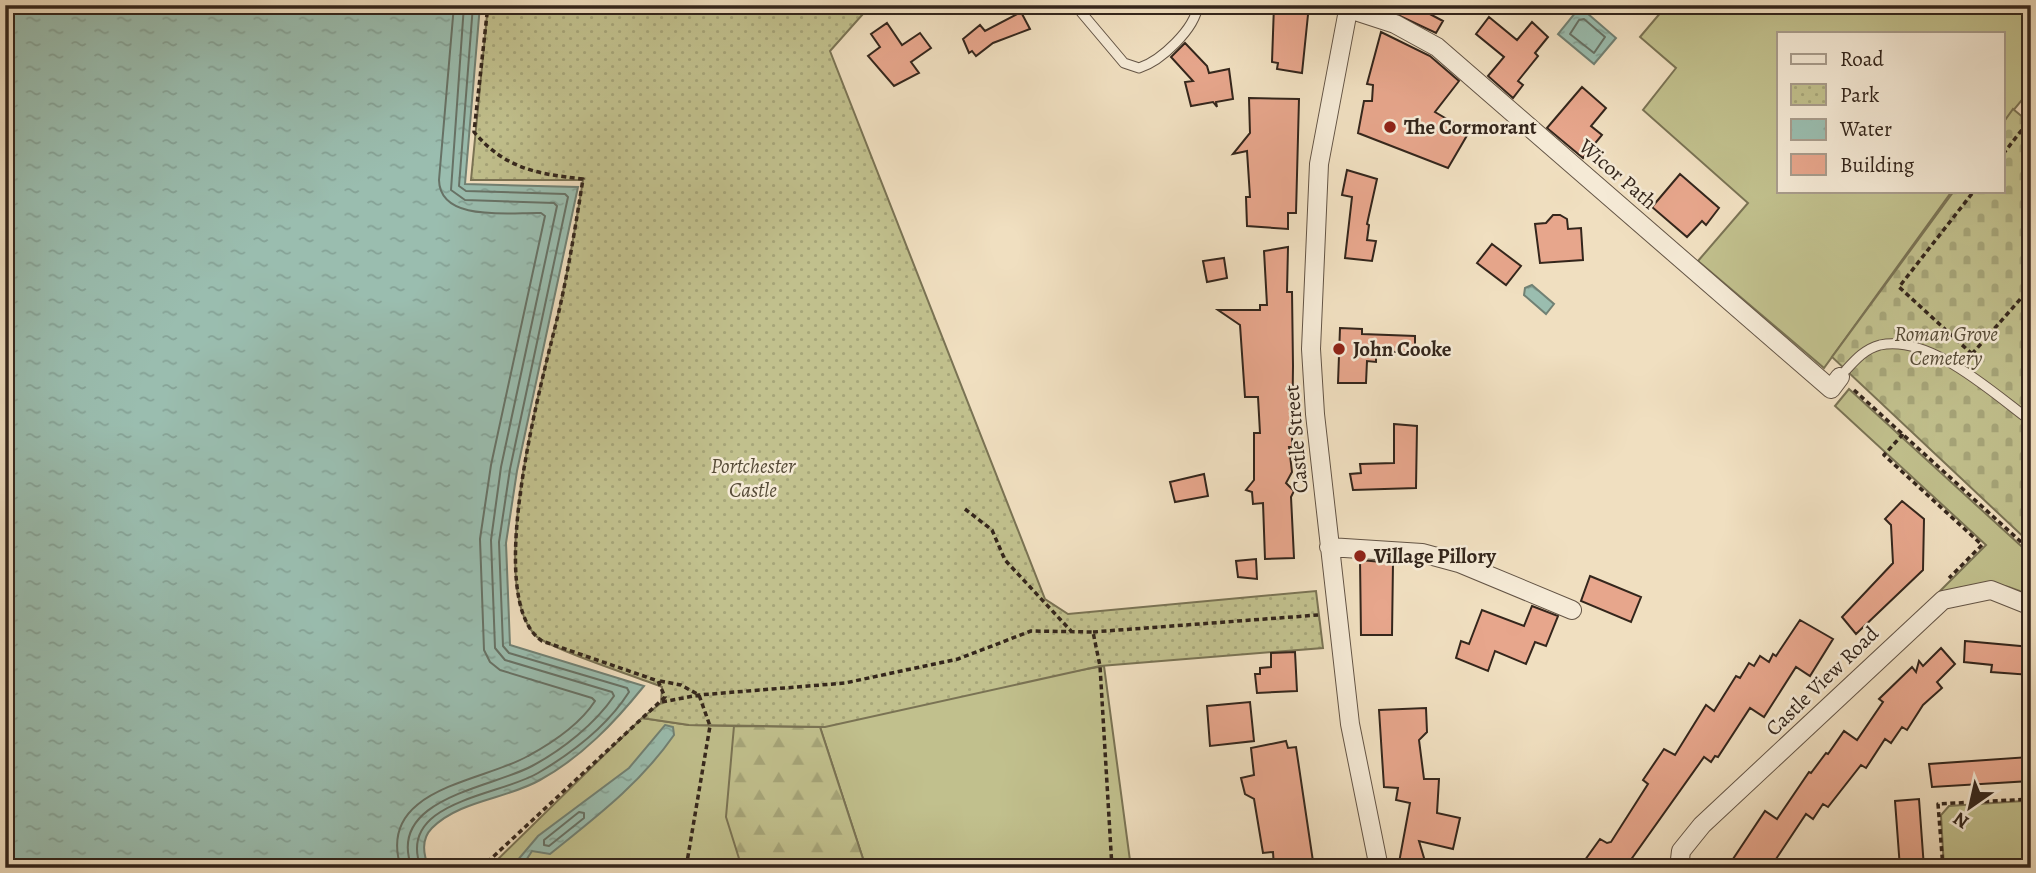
<svg xmlns="http://www.w3.org/2000/svg" width="2036" height="873" font-family="Alegreya,serif">
	<style>
		.grass { fill: #c1c08d; stroke: #7a7354; stroke-width: 2 }
		.forest { fill: url(#forest-firs); stroke: #7a7354; stroke-width: 2 }
		.cemetery { fill: url(#cemetery-stones); stroke: #7a7354; stroke-width: 2 }
		.park { fill: url(#park-dots); stroke: #7a7354; stroke-width: 2 }
		.water { fill: url(#water-ripples); stroke: #718174; stroke-width: 2 }
		.lines { fill: none; stroke-linecap: round; stroke-linejoin: round }
		.shore { stroke: #677266; stroke-width: 2 }
		.building { fill: #e7a68c; stroke: #34261c; stroke-width: 2 }
		.lane-casing { stroke: #635445; stroke-width: 11 }
		.street-casing { stroke: #635445; stroke-width: 20 }
		.path { stroke: #34261c; stroke-width: 3.5; stroke-dasharray: 5 3.5; stroke-linecap: butt }
		.lane { stroke: #f5ead6; stroke-width: 9 }
		.street { stroke: #f5ead6; stroke-width: 18 }
		.poi-dot { fill: #8f2418; stroke: #f5ead6; stroke-width: 2.5 }
		.labels { text-anchor: middle; stroke-width: 5; stroke-linejoin: round; paint-order: stroke }
		.poi-label { font-size: 21px; font-weight: bold; fill: #34261c; stroke: #f5ead6; text-anchor: start }
		.street-label { font-size: 21px; fill: #34261c; stroke: #f5ead6 }
		.park-label { font-size: 21px; font-style: italic; fill: #574c38; stroke: #f5ead6 }
	</style>
	<defs>
		<pattern id="forest-firs" width="22" height="20" patternUnits="userSpaceOnUse" patternTransform="scale(1.75)"><rect width="22" height="20" fill="#c1c08d"/><path d="M5 1l3.5 6h-7zM16 11l3.5 6h-7z" fill="#a6a579"/></pattern>
		<pattern id="cemetery-stones" width="16" height="16" patternUnits="userSpaceOnUse" patternTransform="scale(1.75)"><rect width="16" height="16" fill="#c1c08d"/><path d="M2 7V4a2 2 0 0 1 4 0v3zM10 15v-3a2 2 0 0 1 4 0v3z" fill="#a6a579"/></pattern>
		<pattern id="park-dots" width="8" height="8" patternUnits="userSpaceOnUse" patternTransform="scale(1.75)"><rect width="8" height="8" fill="#c1c08d"/><path d="M2 2h.1M6 6h.1" fill="none" stroke="#a6a579" stroke-width="1.8" stroke-linecap="round"/></pattern>
		<pattern id="water-ripples" width="26" height="14" patternUnits="userSpaceOnUse" patternTransform="scale(1.75)"><rect width="26" height="14" fill="#9abdaf"/><path d="M2 4q2-2 4 0t4 0M15 11q2-2 4 0t4 0" fill="none" stroke="#85a296"/></pattern>
	</defs>
	<rect width="100%" height="100%" fill="#f0dfc0"/>
	<filter id="stains"><feTurbulence type="fractalNoise" baseFrequency=".00286" numOctaves="4"/><feColorMatrix values="0 0 0 0 .2 0 0 0 0 .09 0 0 0 0 .02 0 0 0 .5 -.17"/></filter>
	<radialGradient id="worn" r=".72"><stop offset=".6" stop-color="#630" stop-opacity="0"/><stop offset="1" stop-color="#630" stop-opacity=".3"/></radialGradient>
	<path class="grass" d="M 1667,5 L 2031,5 L 2031,89 L 2003,123 L 2003,33 L 1779,33 L 1779,191 L 1952,191 L 1824,368 L 1698,261 L 1748,203 L 1643,110 L 1676,68 L 1640,37 Z
		M 1849,389 L 2031,555 L 2031,597 C 1999,577 1968,583 1935,596 L 1986,545 L 1835,406 Z
		M 1104,666 L 1131,868 L 1032,868 L 1029,863 L 980,868 L 866,868 L 820,727 L 1000,684 Z
		M 642,718 L 689,725 L 734,726 L 864,868 L 489,868 Z
		M 2023,801 L 2031,809 L 2031,868 L 1944,868 L 1941,815 L 1949,806 Z"/>
	<path class="forest" d="M 734,726 L 820,727 L 866,868 L 742,868 L 726,817 Z"/>
	<path class="cemetery" d="M 2013,109 L 2031,124 L 2031,544 L 1832,357 L 1954,191 L 2003,191 L 2003,123 Z"/>
	<path class="park" d="M 488,5 L 871,5 L 830,51 L 1045,599 L 1068,614 L 1316,591 L 1323,648 L 1100,666 L 825,727 L 689,725 L 642,718 L 661,703 L 662,687 C 640,678 547,648 535,635 C 485,581 543,378 559,310 C 569,267 576,223 583,180 L 471,180 Z"/>
	<path class="water" d="M 5,5 L 480,5 L 465,184 L 578,187 L 517,471 L 506,543 L 510,645 L 644,686 C 615,722 582,757 540,780 C 507,799 460,800 432,828 C 421,839 423,854 429,868 L 5,868 Z
		M 1580,7 L 1616,38 L 1594,64 L 1558,34 Z
		M 1532,285 L 1554,304 L 1546,314 L 1524,295 L 1525,288 Z
		M 665,725 L 673,727 L 674,735 C 640,784 596,817 550,854 L 532,851 L 521,868 L 511,868 L 538,836 L 629,768 Z"/>
	<g class="lines">
		<path class="shore" d="M 1579,20 L 1584,19 L 1605,37 L 1594,53 L 1570,34 Z
			M 579,812 L 584,813 L 584,818 L 549,846 L 544,845 L 544,840 Z
			M 401,868 C 375,788 483,782 528,756 C 552,743 580,724 595,701 L 592,698 L 500,670 L 490,662 L 484,650 L 480,539 L 491,465 L 545,216 L 541,213 C 511,212 440,223 439,180 L 454,5
			M 412,868 C 385,798 492,788 532,766 C 562,750 595,724 614,696 L 612,692 L 505,660 L 495,648 L 491,540 L 501,467 L 557,206 L 554,203 L 465,200 L 451,190 L 464,5
			M 421,868 C 395,801 500,796 538,773 C 572,753 608,725 629,692 L 627,688 L 509,653 L 503,646 L 499,542 L 510,469 L 568,197 L 565,194 L 466,191 L 459,186 L 473,5"/>
	</g>
	<path class="building" d="M 1274,5 L 1309,5 L 1302,73 L 1277,69 L 1278,63 L 1272,62 Z
		M 1388,5 L 1413,5 L 1443,21 L 1436,33 L 1387,10 Z
		M 1021,12 L 1030,29 L 993,43 L 976,56 L 972,51 L 969,53 L 963,39 L 980,25 L 985,31 Z
		M 1489,17 L 1517,40 L 1532,22 L 1548,37 L 1535,53 L 1538,56 L 1518,81 L 1523,85 L 1513,98 L 1488,76 L 1504,57 L 1476,34 Z
		M 887,23 L 902,45 L 920,33 L 931,48 L 911,62 L 919,73 L 894,86 L 868,56 L 880,47 L 871,34 Z
		M 1381,32 L 1430,56 L 1459,81 L 1435,112 L 1469,132 L 1448,168 L 1358,133 L 1364,101 L 1372,101 L 1373,85 L 1367,84 Z
		M 1185,43 L 1207,66 L 1209,73 L 1229,69 L 1233,99 L 1216,102 L 1217,107 L 1213,102 L 1191,106 L 1185,82 L 1193,81 L 1171,57 Z
		M 1582,87 L 1606,108 L 1591,126 L 1602,135 L 1583,158 L 1547,128 Z
		M 1249,98 L 1299,99 L 1296,213 L 1288,213 L 1288,229 L 1247,226 L 1246,197 L 1250,197 L 1247,151 L 1233,154 L 1250,133 Z
		M 1347,170 L 1377,179 L 1367,224 L 1369,225 L 1367,240 L 1376,241 L 1372,261 L 1345,258 L 1352,197 L 1342,195 Z
		M 1680,174 L 1719,208 L 1706,225 L 1702,221 L 1687,237 L 1652,207 Z
		M 1553,215 L 1560,215 L 1567,219 L 1568,229 L 1581,228 L 1583,260 L 1540,263 L 1535,224 L 1546,223 Z
		M 1492,244 L 1521,266 L 1506,285 L 1477,263 Z
		M 1288,247 L 1287,292 L 1292,292 L 1293,366 L 1292,447 L 1289,447 L 1292,472 L 1286,483 L 1294,491 L 1291,497 L 1294,558 L 1265,559 L 1263,503 L 1253,504 L 1252,492 L 1246,490 L 1254,480 L 1254,433 L 1260,433 L 1258,397 L 1245,397 L 1240,325 L 1218,310 L 1260,310 L 1260,305 L 1267,305 L 1264,251 Z
		M 1224,258 L 1227,278 L 1207,282 L 1203,261 Z
		M 1340,328 L 1362,329 L 1362,334 L 1415,336 L 1415,353 L 1376,351 L 1376,362 L 1367,361 L 1366,383 L 1338,383 Z
		M 1394,424 L 1417,426 L 1416,488 L 1353,490 L 1350,474 L 1361,473 L 1360,464 L 1394,463 Z
		M 1204,474 L 1208,496 L 1175,502 L 1170,482 Z
		M 1902,501 L 1924,519 L 1923,570 L 1856,634 L 1842,617 L 1893,563 L 1891,525 L 1885,519 Z
		M 1256,559 L 1257,579 L 1238,577 L 1236,561 Z
		M 1360,560 L 1393,563 L 1392,635 L 1361,635 Z
		M 1590,576 L 1641,597 L 1631,622 L 1581,601 Z
		M 1532,606 L 1558,616 L 1546,646 L 1535,642 L 1526,664 L 1495,651 L 1488,671 L 1456,658 L 1461,641 L 1469,644 L 1482,610 L 1524,626 Z
		M 1800,620 L 1833,639 L 1810,676 L 1796,667 L 1764,717 L 1750,708 L 1718,757 L 1715,756 L 1711,762 L 1704,757 L 1625,868 L 1597,868 L 1585,860 L 1600,839 L 1607,843 L 1611,842 L 1648,784 L 1643,780 L 1664,749 L 1675,755 L 1706,705 L 1714,711 L 1736,676 L 1740,678 L 1749,663 L 1754,666 L 1760,656 L 1769,662 L 1773,654 L 1776,656 Z
		M 1965,641 L 2031,647 L 2031,675 L 1991,672 L 1992,665 L 1964,662 Z
		M 1941,648 L 1955,664 L 1937,682 L 1942,688 L 1923,705 L 1907,730 L 1902,727 L 1891,743 L 1885,739 L 1866,768 L 1861,765 L 1828,807 L 1823,804 L 1813,819 L 1806,814 L 1770,868 L 1727,868 L 1765,811 L 1777,819 L 1809,772 L 1811,773 L 1826,753 L 1828,754 L 1844,731 L 1857,740 L 1883,702 L 1879,699 L 1912,667 L 1916,672 L 1919,661 L 1923,666 Z
		M 1295,652 L 1297,691 L 1257,693 L 1255,674 L 1260,674 L 1260,668 L 1271,667 L 1271,653 Z
		M 1250,702 L 1254,741 L 1210,746 L 1207,706 Z
		M 1426,708 L 1427,732 L 1419,740 L 1424,779 L 1439,779 L 1437,813 L 1460,818 L 1453,849 L 1419,841 L 1427,868 L 1398,868 L 1410,803 L 1396,800 L 1398,788 L 1384,787 L 1379,710 Z
		M 1286,741 L 1288,748 L 1296,747 L 1314,868 L 1274,868 L 1273,852 L 1263,853 L 1254,799 L 1245,794 L 1241,778 L 1254,775 L 1251,748 Z
		M 2029,757 L 2030,781 L 1932,787 L 1929,764 Z
		M 1919,799 L 1924,868 L 1900,868 L 1895,801 Z"/>
	<g class="lines">
		<g class="lane-casing">
			<path id="lane" d="M 1081,12 L 1124,63 L 1139,68 C 1161,61 1195,29 1198,5
				M 1846,370 C 1856,359 1865,349 1880,345 C 1930,334 1994,394 2031,421"/>
		</g>
		<g class="street-casing">
			<path id="street" d="M 1349,5 L 1319,164 L 1311,349 L 1315,414 L 1350,724 L 1379,868
				M 1351,5 L 1349,9 L 1395,24 L 1437,47 L 1831,389 L 1840,377
				M 1329,547 L 1422,553 L 1459,563 L 1572,610
				M 1679,868 L 1681,851 L 1702,825 L 1943,600 L 1991,590 L 2031,606"/>
		</g>
		<path class="path" d="M 2003,154 L 2028,122
			M 1972,354 L 1899,287 L 1974,191
			M 1972,354 L 2031,287
			M 1854,390 L 2031,551
			M 1903,434 L 1884,455 L 1982,545 L 1949,578
			M 965,509 L 992,530 L 1005,560 L 1071,631
			M 1093,632 L 1318,615
			M 660,681 L 681,685 L 699,695 L 710,726 L 686,868
			M 662,702 L 699,695 L 845,683 L 958,659 L 1031,631 L 1093,632 L 1100,666 L 1112,868
			M 481,868 L 665,697 L 658,681 L 542,641 C 480,599 544,374 559,311 C 569,267 576,223 583,179 C 538,174 505,169 474,132 L 488,5
			M 1943,868 L 1938,804 L 2031,799"/>
		<use href="#lane" class="lane"/>
		<use href="#street" class="street"/>
	</g>
	<g class="poi-dot">
		<circle cx="1390" cy="127" r="7"/>
		<circle cx="1339" cy="349" r="7"/>
		<circle cx="1360" cy="556" r="7"/>
	</g>
	<g class="labels">
		<g class="poi-label">
			<text x="1404" y="134">The Cormorant</text>
			<text x="1353" y="356">John Cooke</text>
			<text x="1374" y="563">Village Pillory</text>
		</g>
		<g class="street-label">
			<text transform="translate(1618 174) rotate(41)" y="7">Wicor Path</text>
			<text transform="translate(1296 439) rotate(-95)" y="7">Castle Street</text>
			<text transform="translate(1822 681) rotate(-44)" y="7">Castle View Road</text>
		</g>
		<g class="park-label">
			<text x="1946" y="341">Roman Grove<tspan x="1946" dy="24">Cemetery</tspan></text>
			<text x="753" y="473">Portchester<tspan x="753" dy="24">Castle</tspan></text>
		</g>
	</g>
	<rect width="2036" height="873" fill="none" stroke="#f0dfc0" stroke-width="28"/>
	<rect x="7" y="7" width="2022" height="859" fill="none" stroke="#34261c" stroke-width="3.5"/>
	<rect x="14" y="14" width="2008" height="845" fill="none" stroke="#34261c" stroke-width="2"/>
	<rect x="1777" y="32" width="228" height="161" fill="#f5ead6" stroke="#a89c8c" stroke-width="2"/>
	<rect x="1791" y="54" width="35" height="10" fill="#f5ead6" stroke="#a89c8c" stroke-width="2"/>
	<text x="1840" y="66" font-size="21" fill="#34261c">Road</text>
	<rect x="1791" y="84" width="35" height="21" fill="url(#park-dots)" stroke="#a89c8c" stroke-width="2"/>
	<text x="1840" y="102" font-size="21" fill="#34261c">Park</text>
	<rect x="1791" y="119" width="35" height="21" fill="url(#water-ripples)" stroke="#a89c8c" stroke-width="2"/>
	<text x="1840" y="136" font-size="21" fill="#34261c">Water</text>
	<rect x="1791" y="154" width="35" height="21" fill="#e7a68c" stroke="#a89c8c" stroke-width="2"/>
	<text x="1840" y="172" font-size="21" fill="#34261c">Building</text>
	<g transform="translate(1970 807) rotate(214)" stroke="#f5ead6" stroke-width="5" paint-order="stroke">
	<path d="M0-5L12 26L0 18L-12 26Z" fill="#34261c"/>
	<text y="-10" font-size="19" font-weight="bold" text-anchor="middle" fill="#34261c">N</text>
	</g>
	<rect width="100%" height="100%" filter="url(#stains)"/>
	<rect width="100%" height="100%" fill="url(#worn)"/>
</svg>
